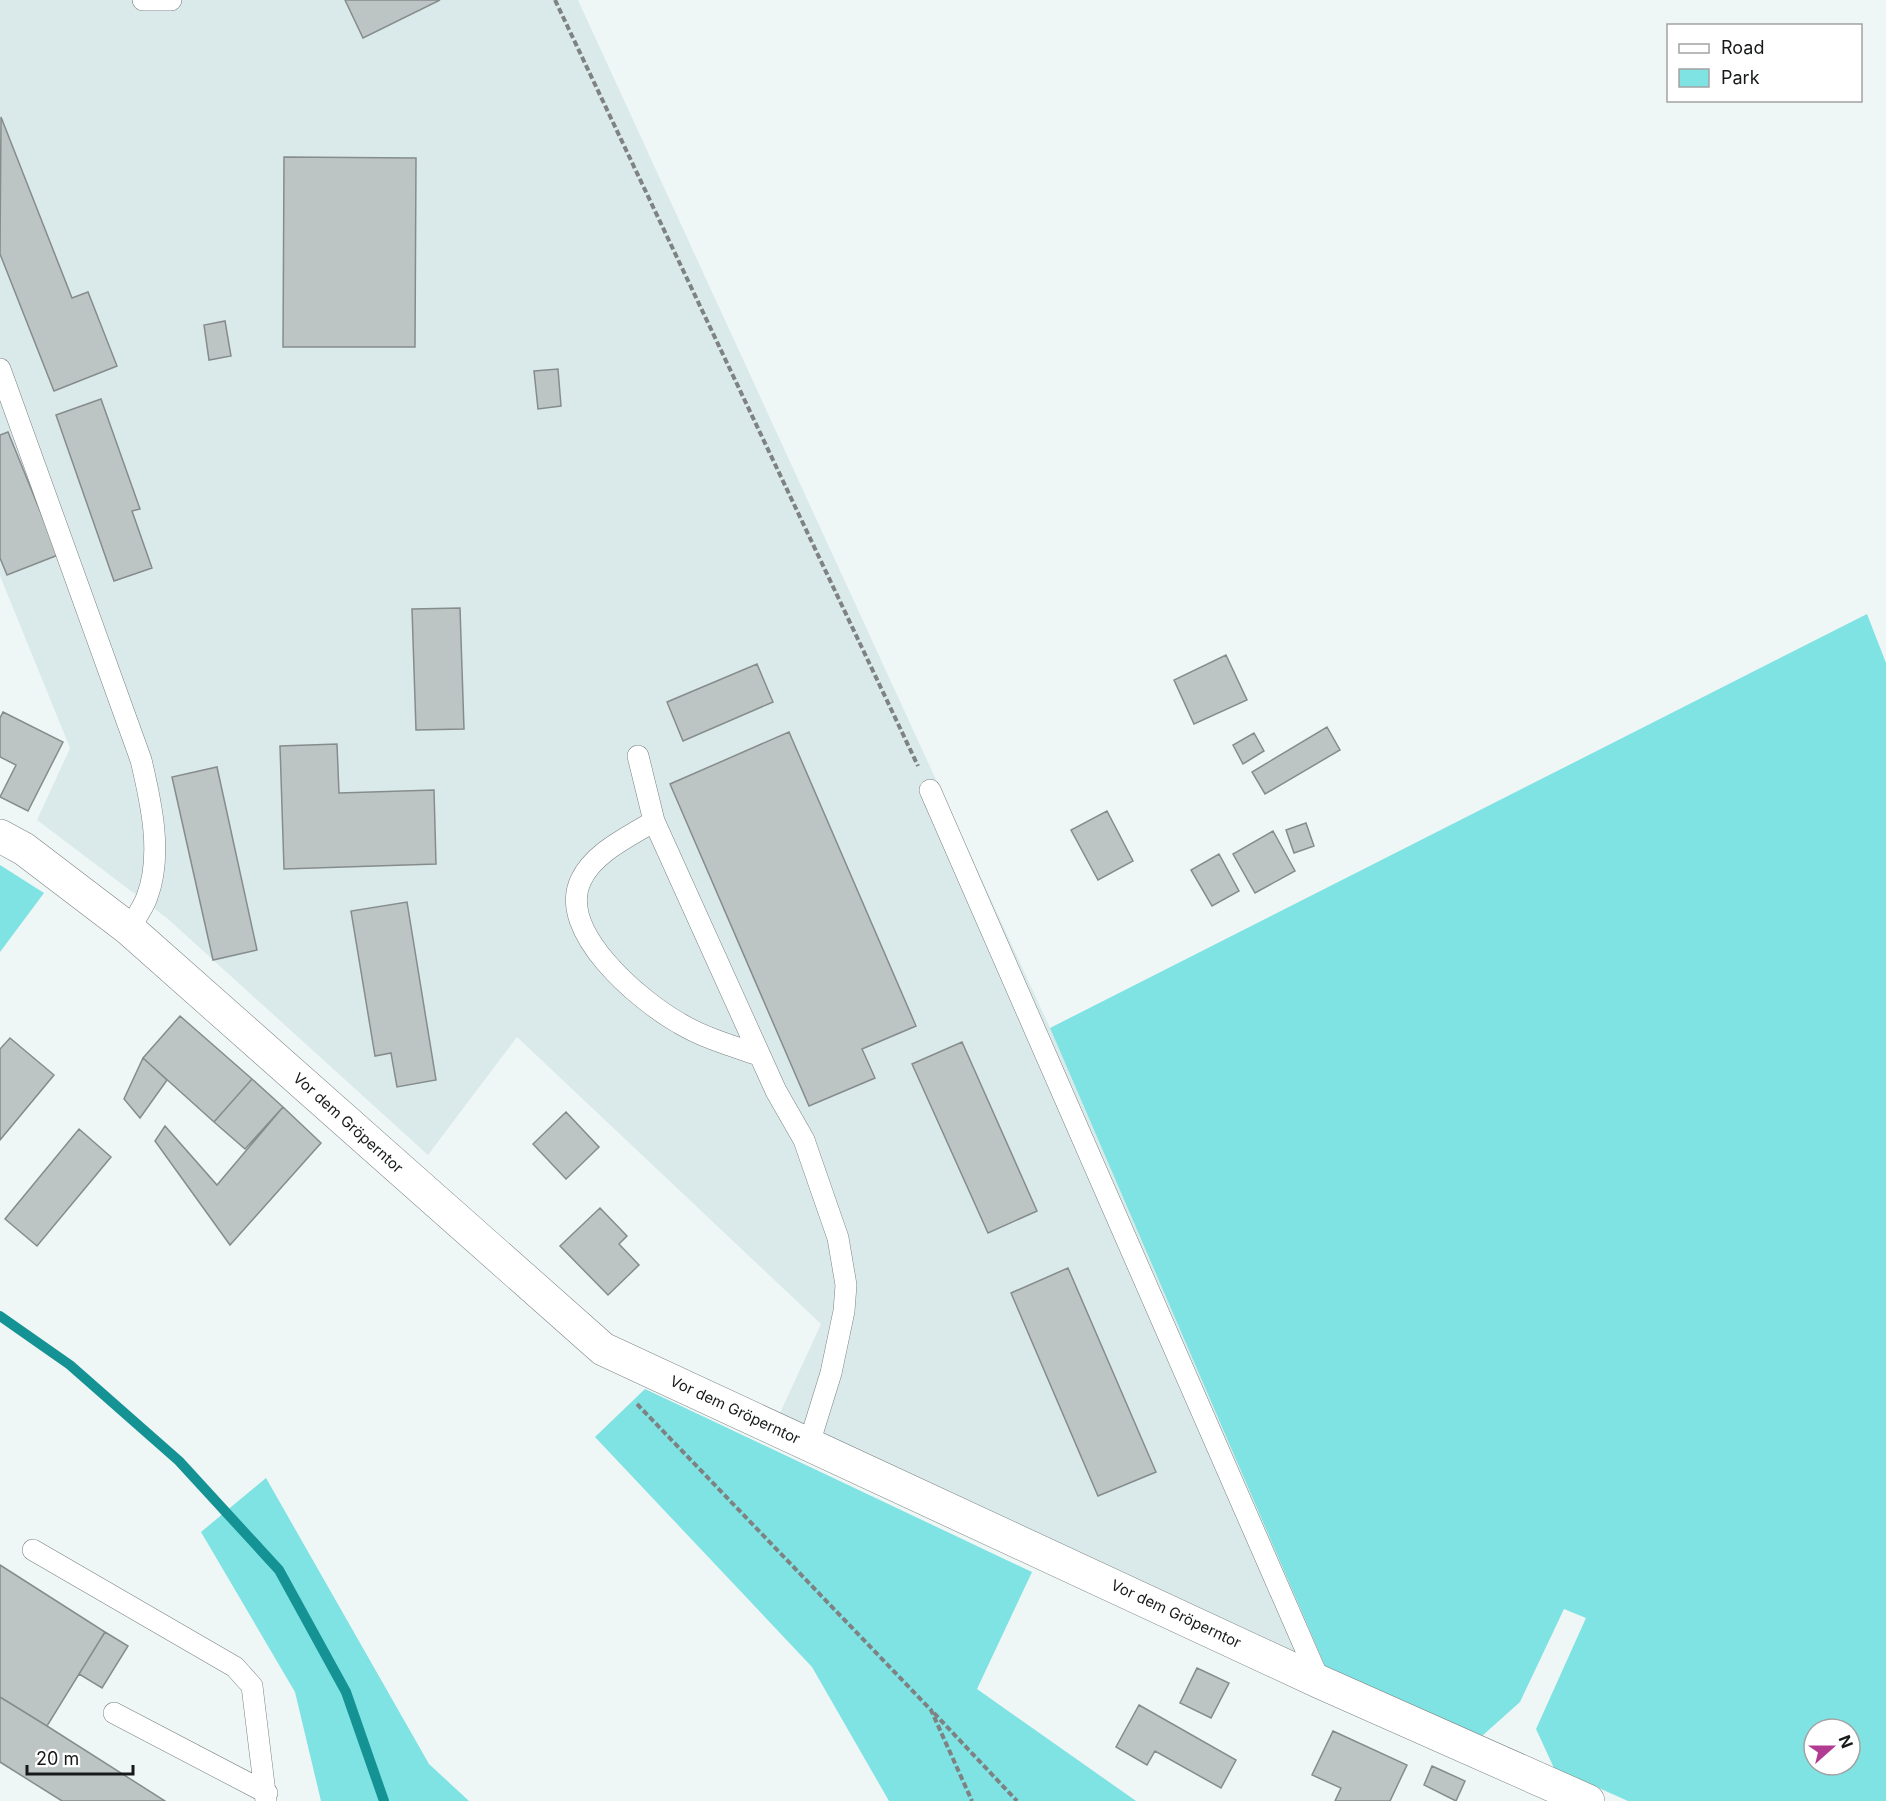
<svg xmlns="http://www.w3.org/2000/svg" width="1886" height="1801" font-family="Inter,sans-serif">
	<style>
		.built { fill: #daeaea }
		.green { fill: #7fe2e3; fill-rule: evenodd }
		.lines { fill: none; stroke-linecap: round; stroke-linejoin: round }
		.stream { stroke: #159294; stroke-width: 10 }
		.building { fill: #bdc4c4; stroke: #868c8c; stroke-width: 1.5 }
		.service-casing { stroke: #7b8282; stroke-width: 22 }
		.minor-casing { stroke: #7b8282; stroke-width: 34 }
		.path { stroke: #7e8282; stroke-width: 4; stroke-dasharray: 6 3; stroke-linecap: butt }
		.service { stroke: #fff; stroke-width: 21 }
		.minor { stroke: #fff; stroke-width: 33 }
		.labels { text-anchor: middle; stroke-width: 5; stroke-linejoin: round; paint-order: stroke }
		.street-label { font-size: 15px; fill: #181a1a; stroke: #fff }
	</style>
	<rect width="100%" height="100%" fill="#eff6f6"/>
	<path class="built" d="M 0,0 L 578,0 L 1050,1028 L 1326,1668 L 780,1413 L 821,1324 L 517,1037 L 428,1155 L 168,919 L 37,820 L 70,748 L 0,576 Z"/>
	<path class="green" d="M 1867,614 L 1886,663 L 1886,1801 L 1628,1801 L 1554,1768 L 1536,1729 L 1586,1618 L 1564,1609 L 1520,1702 L 1482,1736 L 1326,1668 L 1050,1028 ZM 1814,1729 L 1850,1729 L 1850,1765 L 1814,1765 Z
		M 0,865 L 44,893 L 0,952 Z
		M 645,1389 L 1032,1572 L 977,1689 L 1136,1801 L 889,1801 L 812,1667 L 595,1437 Z
		M 266,1478 L 429,1764 L 469,1801 L 321,1801 L 295,1692 L 201,1532 Z"/>
	<g class="lines">
		<path class="stream" d="M 0,1316 L 70,1365 L 179,1461 L 279,1570 L 346,1692 L 384,1801"/>
	</g>
	<path class="building" d="M 345,0 L 440,0 L 363,38 Z
		M 1,117 L 72,298 L 88,292 L 117,366 L 54,391 L 0,254 Z
		M 284,157 L 416,158 L 415,347 L 283,347 Z
		M 225,321 L 231,356 L 209,360 L 204,325 Z
		M 558,369 L 561,406 L 538,409 L 534,371 Z
		M 101,399 L 140,509 L 132,511 L 152,568 L 114,581 L 56,415 Z
		M 8,432 L 58,555 L 7,575 L 0,558 L 0,435 Z
		M 460,608 L 464,729 L 416,730 L 412,609 Z
		M 1226,655 L 1247,700 L 1194,724 L 1174,680 Z
		M 757,664 L 773,702 L 683,741 L 667,702 Z
		M 3,712 L 63,742 L 28,811 L 0,797 L 16,765 L 0,757 L 0,718 Z
		M 1327,727 L 1340,750 L 1265,794 L 1252,772 Z
		M 789,732 L 916,1026 L 862,1049 L 875,1078 L 809,1106 L 670,784 Z
		M 1254,733 L 1264,751 L 1243,764 L 1233,745 Z
		M 337,744 L 339,793 L 434,790 L 436,864 L 284,869 L 280,746 Z
		M 217,767 L 257,950 L 213,960 L 172,777 Z
		M 1107,811 L 1133,861 L 1098,880 L 1071,830 Z
		M 1306,823 L 1314,846 L 1294,853 L 1286,830 Z
		M 1273,831 L 1295,871 L 1255,893 L 1233,854 Z
		M 1219,854 L 1239,891 L 1212,906 L 1191,870 Z
		M 407,902 L 436,1080 L 397,1087 L 391,1053 L 375,1056 L 351,911 Z
		M 180,1016 L 252,1079 L 214,1122 L 143,1058 Z
		M 10,1038 L 54,1075 L 0,1140 L 0,1049 Z
		M 962,1042 L 1037,1211 L 988,1233 L 912,1064 Z
		M 143,1058 L 167,1080 L 140,1118 L 124,1099 Z
		M 252,1079 L 283,1107 L 245,1149 L 214,1122 Z
		M 283,1107 L 321,1143 L 230,1245 L 155,1141 L 165,1126 L 217,1185 Z
		M 566,1112 L 599,1147 L 566,1179 L 533,1144 Z
		M 79,1129 L 111,1157 L 37,1246 L 5,1219 Z
		M 600,1208 L 627,1236 L 619,1244 L 639,1265 L 608,1295 L 560,1246 Z
		M 1068,1268 L 1156,1472 L 1098,1496 L 1011,1293 Z
		M 0,1565 L 105,1632 L 47,1726 L 0,1697 Z
		M 105,1632 L 128,1646 L 102,1688 L 79,1674 Z
		M 1197,1668 L 1229,1683 L 1211,1718 L 1180,1703 Z
		M 0,1697 L 47,1726 L 165,1801 L 62,1801 L 0,1762 Z
		M 1139,1705 L 1236,1760 L 1221,1788 L 1155,1751 L 1147,1765 L 1116,1747 Z
		M 1333,1731 L 1407,1765 L 1390,1801 L 1335,1801 L 1341,1788 L 1312,1775 Z
		M 1432,1766 L 1465,1781 L 1456,1801 L 1424,1785 Z"/>
	<g class="lines">
		<g class="service-casing">
			<path id="service" d="M 143,0 L 171,0
				M 0,369 L 141,760 C 151,802 163,855 147,897 C 143,908 135,919 129,929
				M 638,756 L 654,821 L 776,1091 L 804,1140 L 838,1238 L 846,1285 L 844,1311 L 831,1373 L 809,1444
				M 930,790 L 1320,1682
				M 654,821 C 629,837 594,852 581,880 C 556,931 640,1001 679,1023 C 704,1038 732,1046 759,1055
				M 33,1550 L 235,1667 L 252,1686 L 266,1801
				M 114,1713 L 267,1793"/>
		</g>
		<g class="minor-casing">
			<path id="minor" d="M 0,836 L 24,849 L 129,929 L 603,1349 L 1320,1682 L 1588,1801"/>
		</g>
		<path class="path" d="M 555,0 L 918,766
			M 637,1404 L 931,1710 L 972,1801
			M 934,1713 L 1017,1801"/>
		<use href="#service" class="service"/>
		<use href="#minor" class="minor"/>
	</g>
	<g class="labels">
		<g class="street-label">
			<text transform="translate(348 1123) rotate(42)" y="5">Vor dem Gröperntor</text>
			<text transform="translate(735 1410) rotate(25)" y="5">Vor dem Gröperntor</text>
			<text transform="translate(1176 1614) rotate(25)" y="5">Vor dem Gröperntor</text>
		</g>
	</g>
	<rect x="1667" y="24" width="195" height="78" fill="#ffffff" stroke="#a3a3a3" stroke-width="1.5"/>
	<rect x="1679" y="44" width="30" height="9" fill="#ffffff" stroke="#a3a3a3" stroke-width="1.5"/>
	<text x="1721" y="54" font-size="18" fill="#181a1a">Road</text>
	<rect x="1679" y="69" width="30" height="18" fill="#7fe2e3" stroke="#a3a3a3" stroke-width="1.5"/>
	<text x="1721" y="84" font-size="18" fill="#181a1a">Park</text>
	<g transform="translate(1832 1747) rotate(69)"><circle r="28" fill="#ffffff" stroke="#a3a3a3" stroke-width="1.5"/>
	<path d="M0-4.5L10 22L0 15L-10 22Z" fill="#b33c93"/>
	<text y="-9" font-size="16" font-weight="bold" text-anchor="middle" fill="#181a1a">N</text>
	</g>
	<path d="M27 1765v9h106v-9" fill="none" stroke="#181a1a" stroke-width="3"/>
	<text x="36" y="1765" font-size="18" fill="#181a1a" stroke="#ffffff" stroke-width="4.5" paint-order="stroke">20 m</text>
</svg>
